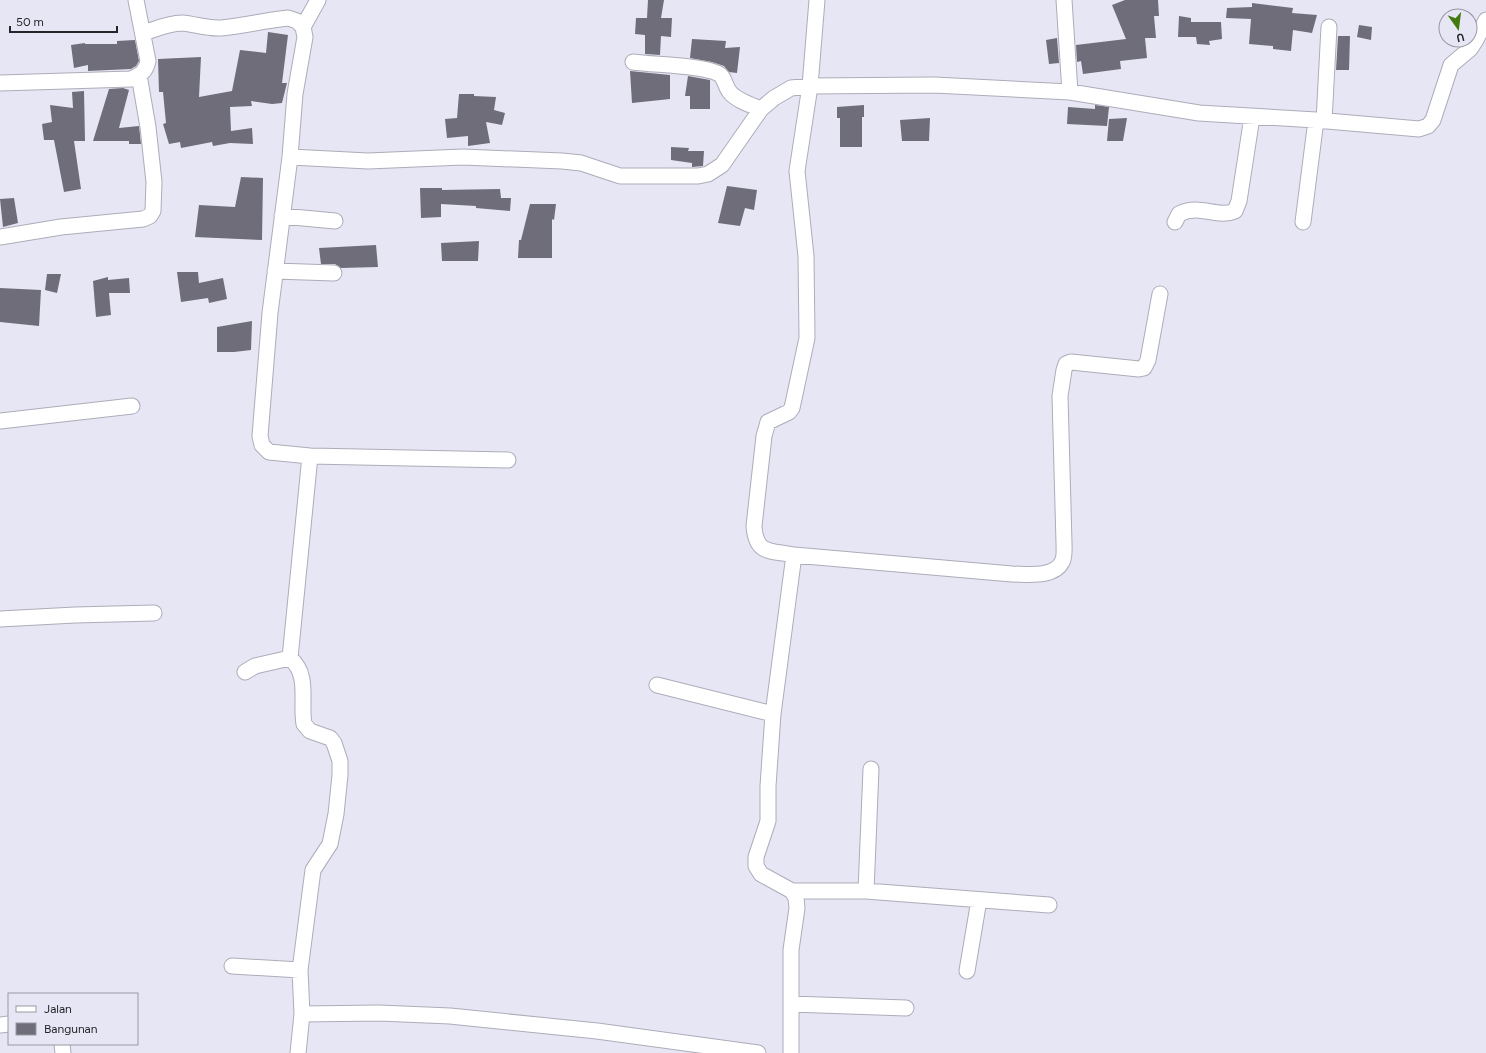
<svg xmlns="http://www.w3.org/2000/svg" width="1486" height="1053" font-family="Figtree,sans-serif">
	<style>
		.building { fill: #6e6d79 }
		.lines { fill: none; stroke-linecap: round; stroke-linejoin: round }
		.street-casing { stroke: #adacb9; stroke-width: 17 }
		.street { stroke: #fff; stroke-width: 15 }
	</style>
	<rect width="100%" height="100%" fill="#e7e6f4"/>
	<path class="building" d="M 648,0 L 664,0 L 661,18 L 672,18 L 671,37 L 661,36 L 660,55 L 645,54 L 645,35 L 635,34 L 636,18 L 647,18 Z
		M 1125,0 L 1158,0 L 1159,16 L 1154,16 L 1156,38 L 1145,38 L 1147,58 L 1120,61 L 1121,69 L 1083,74 L 1081,61 L 1077,62 L 1076,45 L 1126,39 L 1112,5 Z
		M 1252,3 L 1293,8 L 1292,13 L 1317,15 L 1312,33 L 1293,30 L 1291,51 L 1273,49 L 1273,46 L 1249,44 L 1251,19 L 1226,18 L 1227,8 L 1252,7 Z
		M 1179,16 L 1191,18 L 1191,22 L 1221,22 L 1222,39 L 1209,41 L 1210,45 L 1197,44 L 1196,37 L 1178,37 Z
		M 1359,25 L 1372,27 L 1371,40 L 1357,37 Z
		M 268,32 L 288,35 L 282,83 L 287,83 L 282,103 L 272,104 L 251,101 L 252,106 L 230,107 L 231,131 L 252,128 L 253,144 L 230,143 L 213,146 L 212,142 L 181,148 L 180,142 L 169,144 L 163,124 L 166,123 L 163,92 L 159,92 L 158,59 L 201,57 L 199,97 L 232,91 L 240,50 L 266,53 Z
		M 1338,36 L 1350,36 L 1349,70 L 1336,70 Z
		M 1057,38 L 1059,63 L 1049,64 L 1046,40 Z
		M 692,39 L 726,41 L 725,48 L 740,47 L 737,73 L 729,72 L 724,66 L 712,62 L 690,58 Z
		M 135,40 L 139,61 L 136,66 L 131,69 L 88,71 L 88,65 L 74,68 L 71,45 L 85,43 L 85,44 L 117,44 L 117,41 Z
		M 630,71 L 670,75 L 670,99 L 632,103 Z
		M 688,76 L 710,80 L 710,109 L 690,109 L 690,96 L 685,96 Z
		M 123,88 L 129,90 L 119,128 L 139,126 L 141,144 L 129,144 L 129,141 L 93,141 L 109,89 Z
		M 84,91 L 85,141 L 74,141 L 81,189 L 64,192 L 54,140 L 44,140 L 42,124 L 52,122 L 50,105 L 73,108 L 72,92 Z
		M 459,94 L 474,94 L 474,96 L 496,97 L 494,110 L 505,113 L 502,125 L 486,122 L 490,143 L 468,146 L 468,136 L 447,138 L 445,119 L 457,118 Z
		M 864,105 L 864,117 L 862,117 L 862,147 L 840,147 L 840,118 L 837,118 L 837,107 Z
		M 1095,105 L 1109,107 L 1107,126 L 1067,124 L 1068,107 L 1095,109 Z
		M 930,118 L 929,141 L 902,141 L 900,120 Z
		M 1127,118 L 1123,141 L 1107,141 L 1109,119 Z
		M 671,147 L 689,148 L 688,151 L 704,151 L 703,166 L 692,167 L 692,163 L 671,160 Z
		M 241,177 L 263,178 L 262,240 L 195,237 L 199,205 L 235,207 Z
		M 727,186 L 757,190 L 754,210 L 745,208 L 740,226 L 718,223 Z
		M 420,188 L 442,188 L 442,190 L 500,189 L 501,198 L 511,198 L 510,211 L 476,208 L 476,206 L 441,204 L 441,217 L 421,218 Z
		M 14,198 L 18,223 L 3,227 L 0,199 Z
		M 530,204 L 556,204 L 554,220 L 552,219 L 552,258 L 518,258 L 519,240 L 521,240 Z
		M 479,241 L 478,261 L 442,261 L 441,243 Z
		M 376,245 L 378,267 L 341,268 L 335,264 L 321,264 L 319,248 Z
		M 177,272 L 198,272 L 199,283 L 223,278 L 227,299 L 209,303 L 208,298 L 181,302 Z
		M 47,274 L 61,274 L 57,293 L 45,290 Z
		M 108,277 L 108,280 L 129,278 L 130,293 L 109,293 L 111,315 L 96,317 L 93,281 Z
		M 0,288 L 41,290 L 39,326 L 0,322 Z
		M 252,321 L 251,350 L 234,352 L 217,352 L 217,327 Z"/>
	<g class="lines">
		<g class="street-casing">
			<path id="street" d="M 817,0 L 810,86 L 797,171 L 806,256 L 807,338 L 792,408 L 789,412 L 768,422 L 764,436 L 754,526 C 756,555 770,550 794,555 L 1012,574 C 1027,574 1054,578 1062,562 C 1065,557 1064,548 1064,543 L 1060,396 L 1064,370 L 1066,364 L 1071,362 L 1139,369 L 1144,368 L 1148,360 L 1160,294
				M 1064,0 L 1070,92
				M 303,27 L 318,0
				M 144,33 C 156,29 168,23 182,23 C 195,24 207,29 221,28 C 244,26 266,20 288,18 L 297,21 L 303,27 L 305,37 L 295,94 L 290,157 L 270,313 L 260,436 L 262,445 L 269,452 L 310,456 L 290,658 C 310,675 300,702 304,724 L 310,731 L 330,738 L 334,743 L 340,761 L 340,775 L 336,814 L 330,844 L 313,870 L 300,970 L 302,1014 L 298,1053
				M 633,62 C 654,65 699,65 717,73 C 725,76 724,84 729,91 C 735,100 751,105 761,109
				M 0,83 L 131,79 C 141,75 146,71 148,61 L 136,0
				M 1324,121 L 1329,27
				M 290,157 L 368,161 L 463,157 L 562,161 L 581,163 L 620,176 L 698,176 L 708,174 L 722,165 L 761,109 L 774,98 L 791,88 L 810,86 L 934,85 L 1070,92 L 1199,113 L 1316,120 L 1419,129 L 1428,126 L 1433,120 L 1451,65 L 1470,49 L 1476,40 L 1486,20
				M 282,216 L 335,221
				M 1175,222 L 1179,214 C 1200,203 1217,219 1235,211 L 1239,201 L 1252,117
				M 1303,222 L 1316,120
				M 0,237 L 61,227 L 143,219 L 150,216 L 153,211 L 154,182 L 148,127 L 139,75
				M 275,271 L 334,273
				M 0,421 L 132,406
				M 310,456 L 508,460
				M 0,619 L 75,615 L 154,613
				M 245,672 L 255,666 L 290,658
				M 657,685 L 773,714
				M 792,891 L 866,891 L 1049,905
				M 866,891 L 871,769
				M 232,966 L 300,970
				M 967,971 L 979,900
				M 791,1004 L 906,1008
				M 302,1014 L 379,1013 L 450,1016 L 597,1031 L 758,1053
				M 0,1025 L 9,1024
				M 62,1044 L 63,1053
				M 791,1053 L 791,950 L 797,908 L 796,898 L 792,891 L 761,874 L 756,866 L 756,857 L 768,821 L 768,786 L 773,714 L 794,555"/>
		</g>
		<use href="#street" class="street"/>
	</g>
	<rect x="8" y="993" width="130" height="52" fill="#e7e6f4" stroke="#9998a3"/>
	<rect x="16" y="1006" width="20" height="6" fill="#ffffff" stroke="#9998a3"/>
	<text x="44" y="1013" font-size="12" fill="#252429">Jalan</text>
	<rect x="16" y="1023" width="20" height="12" fill="#6e6d79" stroke="#9998a3"/>
	<text x="44" y="1033" font-size="12" fill="#252429">Bangunan</text>
	<g transform="translate(1458 28) rotate(166)"><circle r="19" fill="#e7e6f4" stroke="#9998a3"/>
	<path d="M0-3L7 15L0 10L-7 15Z" fill="#427a10"/>
	<text y="-6" font-size="11" font-weight="bold" text-anchor="middle" fill="#252429">U</text>
	</g>
	<path d="M10 26v6h107v-6" fill="none" stroke="#252429" stroke-width="2"/>
	<text x="16" y="26" font-size="12" fill="#252429" stroke="#e7e6f4" stroke-width="3" paint-order="stroke">50 m</text>
</svg>
